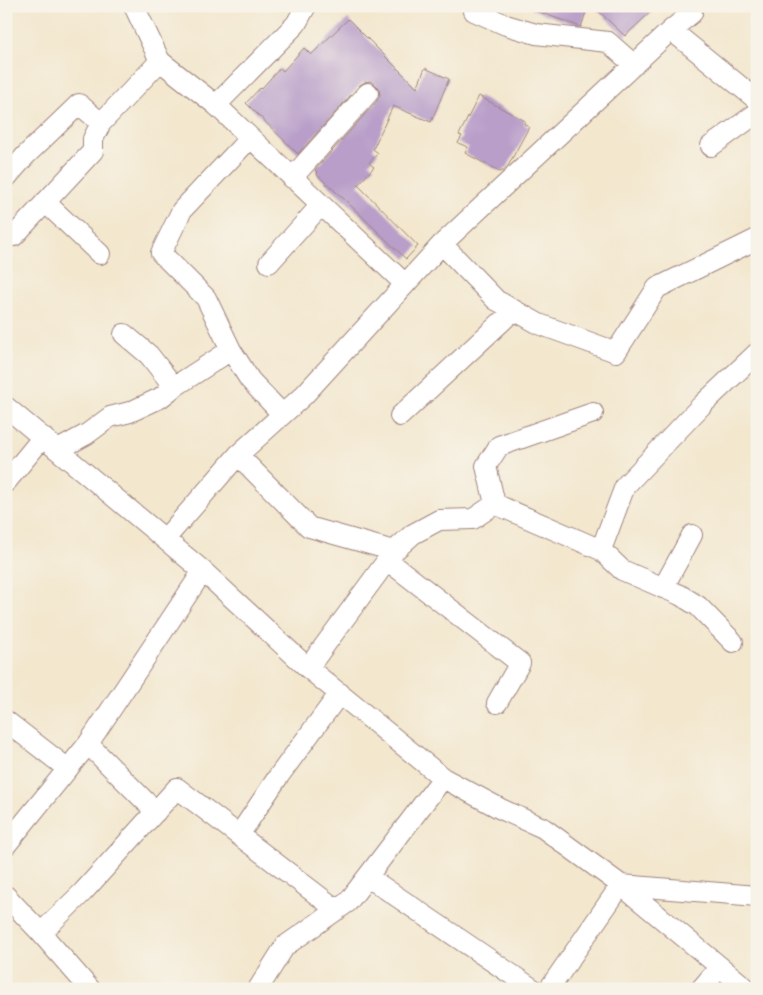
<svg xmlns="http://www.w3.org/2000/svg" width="763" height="995" font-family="'IM FELL French Canon',serif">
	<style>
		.building { fill: #b89ec9 }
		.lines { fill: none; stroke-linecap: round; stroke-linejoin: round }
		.street-casing { stroke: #9e837c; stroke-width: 22 }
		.street { stroke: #fff; stroke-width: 20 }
	</style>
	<rect width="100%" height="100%" fill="#f7f3e8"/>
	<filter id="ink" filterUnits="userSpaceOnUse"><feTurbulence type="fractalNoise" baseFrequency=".02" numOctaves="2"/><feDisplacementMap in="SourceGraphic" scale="10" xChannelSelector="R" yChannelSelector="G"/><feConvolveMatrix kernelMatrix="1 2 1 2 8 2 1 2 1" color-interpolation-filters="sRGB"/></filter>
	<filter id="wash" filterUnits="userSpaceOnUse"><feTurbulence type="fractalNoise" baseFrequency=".0096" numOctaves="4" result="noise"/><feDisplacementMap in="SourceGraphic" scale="20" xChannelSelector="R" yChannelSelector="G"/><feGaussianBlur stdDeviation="1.12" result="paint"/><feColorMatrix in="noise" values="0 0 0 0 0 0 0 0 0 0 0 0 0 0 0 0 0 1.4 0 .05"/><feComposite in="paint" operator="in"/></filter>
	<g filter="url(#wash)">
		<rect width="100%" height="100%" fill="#f3e7ce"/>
		<g id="blocks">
			<path class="building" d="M 531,6 L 588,6 L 581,27 L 531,9 Z
				M 593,6 L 657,6 L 625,36 Z
				M 348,19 L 417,88 L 425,68 L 449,79 L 431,122 L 393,106 L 373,149 L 378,153 L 369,163 L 374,167 L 358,185 L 418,246 L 406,259 L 345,200 L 317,175 L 318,173 L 315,170 L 377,101 L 380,95 L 379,90 L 376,85 L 370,81 L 365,82 L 360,85 L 298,154 L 246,103 L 260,88 L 261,89 L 280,68 L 283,71 L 304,48 L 311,55 Z
				M 479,96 L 525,121 L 524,124 L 529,127 L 508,166 L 501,172 L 465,153 L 468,147 L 458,143 L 462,136 L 459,135 Z"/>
		</g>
	</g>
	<g filter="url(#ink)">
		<use href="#blocks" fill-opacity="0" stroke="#9e837c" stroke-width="1"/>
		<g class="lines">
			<g class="street-casing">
				<path id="street" d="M 134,6 L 160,61 L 216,105
					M 306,6 L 296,24 L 216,105 L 404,283
					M 474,11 L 506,25 L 536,34 L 608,42 L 634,65
					M 671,30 L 757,100
					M 250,138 L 182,210 L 161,253 L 206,298 L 231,350 L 250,380 L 282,414
					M 711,146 L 757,113
					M 6,178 L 26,155 L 79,104 L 101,123 L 160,61
					M 292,178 L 368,93
					M 45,202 L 100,254
					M 14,236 L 93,151 L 93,139 L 101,123
					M 442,244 L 496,300 L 539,324 L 616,352 L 657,288 L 757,239
					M 269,263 L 321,205
					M 174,387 L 231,350
					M 6,407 L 203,571 L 308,668 L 443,778 L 501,809 L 543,828 L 621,885 L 747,989
					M 400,416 L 514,310
					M 58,450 L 87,434 L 110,417 L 130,412 L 160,398 L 174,387 L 149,355 L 124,334
					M 238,455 L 309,527 L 394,551
					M 6,482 L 43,437
					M 495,504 L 486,466 L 499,446 L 593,413
					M 165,539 L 238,455 L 304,395 L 442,244 L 671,30 L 692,13 L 686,6
					M 601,550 L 622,570 L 680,595 L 698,606 L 733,642
					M 387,560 L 520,663 L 497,703
					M 663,588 L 692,535
					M 308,668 L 394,551 L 413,534 L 439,520 L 473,519 L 495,504 L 601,550 L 625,486 L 701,406 L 757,353
					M 6,721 L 68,769
					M 88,744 L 156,812
					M 239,835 L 278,777 L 340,693
					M 6,845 L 88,744 L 203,571
					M 368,877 L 533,989
					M 621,885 L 757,896
					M 6,896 L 41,933 L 90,989
					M 41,933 L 83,892 L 177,788 L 337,910
					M 258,989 L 285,946 L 348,902 L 443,778
					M 549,989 L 621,885
					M 701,989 L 720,967"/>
			</g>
			<use href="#street" class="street"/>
		</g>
	</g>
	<rect width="763" height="995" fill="none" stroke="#f7f3e8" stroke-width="25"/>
</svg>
